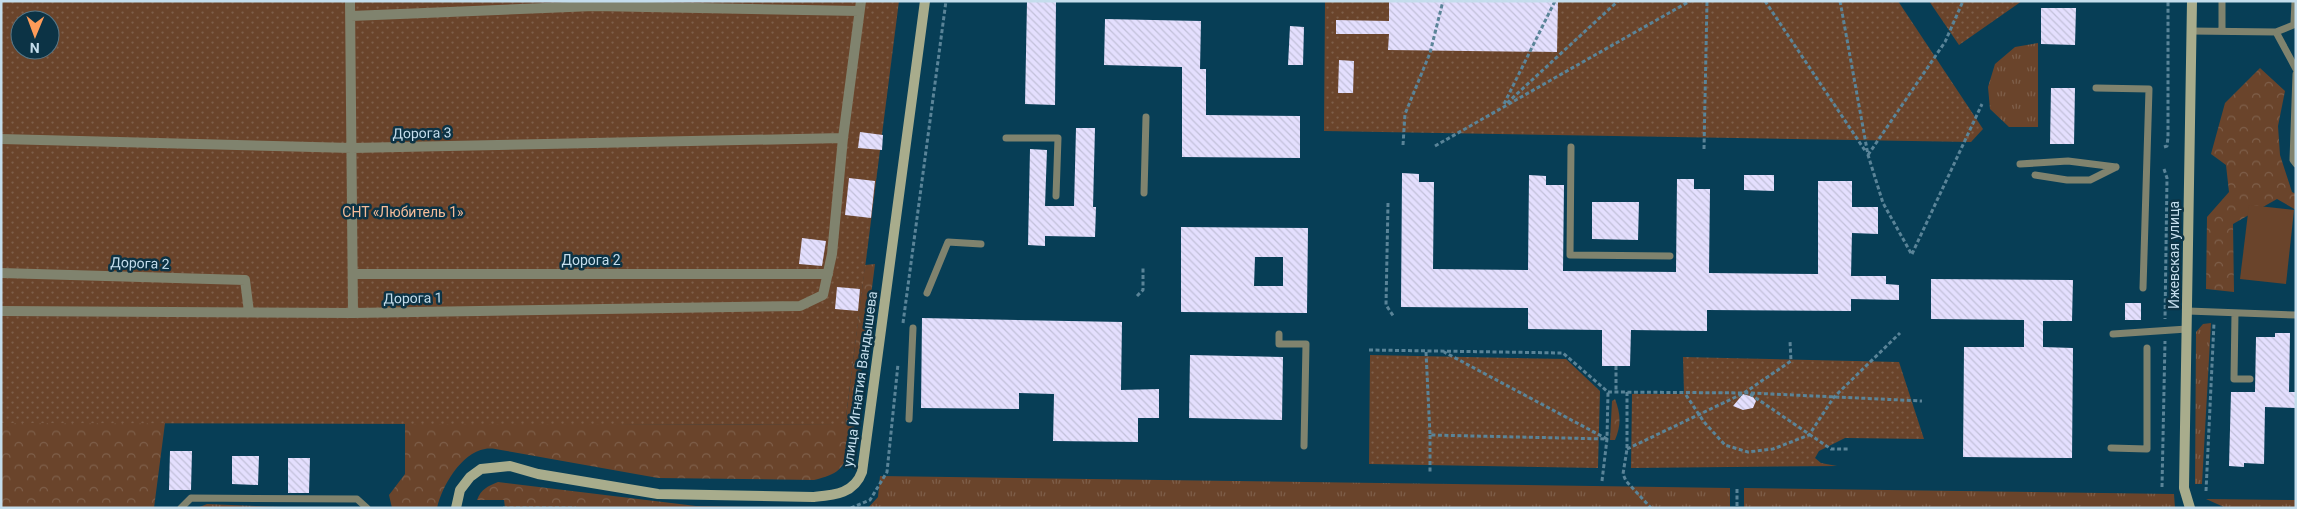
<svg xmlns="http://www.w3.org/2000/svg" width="2297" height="509" font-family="Roboto,sans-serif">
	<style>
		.grass { fill: url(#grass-tufts) }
		.forest { fill: url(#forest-crowns) }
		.park { fill: url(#park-dots); fill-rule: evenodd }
		.pitch { fill: #6a442b }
		.building { fill: url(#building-back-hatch); fill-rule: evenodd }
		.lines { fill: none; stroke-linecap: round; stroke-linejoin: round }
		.path { stroke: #5a8498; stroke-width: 3; stroke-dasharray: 4 2.5; stroke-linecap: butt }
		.lane { stroke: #80836e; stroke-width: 7 }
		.street { stroke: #80836e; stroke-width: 10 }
		.secondary { stroke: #a8ac8c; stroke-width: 10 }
		.labels { text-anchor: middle; stroke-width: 5; stroke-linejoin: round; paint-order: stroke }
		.street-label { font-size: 14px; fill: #c4ddec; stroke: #0c3345 }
		.park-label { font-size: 14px; fill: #f5bc99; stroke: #0c3345 }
	</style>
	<defs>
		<pattern id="grass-tufts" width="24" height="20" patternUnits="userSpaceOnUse" patternTransform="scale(1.25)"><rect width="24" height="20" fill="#6a442b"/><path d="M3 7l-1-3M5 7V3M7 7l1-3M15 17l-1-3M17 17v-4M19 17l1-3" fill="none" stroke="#7e5f4a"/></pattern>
		<pattern id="forest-crowns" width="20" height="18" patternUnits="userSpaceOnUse" patternTransform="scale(1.25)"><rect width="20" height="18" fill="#6a442b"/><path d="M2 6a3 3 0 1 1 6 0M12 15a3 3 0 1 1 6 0" fill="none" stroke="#7e5f4a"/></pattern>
		<pattern id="park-dots" width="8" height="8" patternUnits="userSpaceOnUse" patternTransform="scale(1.25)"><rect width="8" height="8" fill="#6a442b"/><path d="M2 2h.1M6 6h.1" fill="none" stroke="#7e5f4a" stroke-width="1.8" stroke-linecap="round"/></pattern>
		<pattern id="building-back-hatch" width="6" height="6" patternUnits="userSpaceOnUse" patternTransform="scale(1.25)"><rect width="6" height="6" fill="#e4dffe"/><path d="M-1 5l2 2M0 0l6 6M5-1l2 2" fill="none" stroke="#c2c0d9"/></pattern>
	</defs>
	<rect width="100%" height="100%" fill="#073e56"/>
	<path class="grass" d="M 2038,43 L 2038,127 L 2009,127 L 1990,109 L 1988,87 L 1995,64 L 2015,47 Z
		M 2211,323 L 2202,484 L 2195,484 L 2196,332 L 2203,324 Z
		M 880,476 L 1730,488 L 1730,508 L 868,508 L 878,497 Z
		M 1744,488 L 2174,494 L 2175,508 L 1744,508 Z
		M 2206,499 L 2296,500 L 2296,508 L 2226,508 Z
		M 207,504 L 306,508 L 197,508 Z"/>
	<path class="forest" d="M 2260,68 L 2285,91 L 2278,126 L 2280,155 L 2292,192 L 2296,194 L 2296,210 L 2277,199 L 2233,224 L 2234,292 L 2206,289 L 2207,217 L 2229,192 L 2226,165 L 2211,154 L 2225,103 Z
		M 875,264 L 852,446 C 843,470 838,474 814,480 L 658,478 L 501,450 C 496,449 490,448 485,449 C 461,453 442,486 437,508 L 392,508 L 389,495 L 405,474 L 405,423 L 845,425 L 865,265 Z
		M 1615,399 C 1621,415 1621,425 1615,440 L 1610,440 L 1612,401 Z
		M 1,423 L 165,423 L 154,508 L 1,508 Z
		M 498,482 L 696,506 L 808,508 L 505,508 L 504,500 L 477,500 C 481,489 488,486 498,482 Z"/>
	<path class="park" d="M 1,1 L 899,1 L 845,425 L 1,423 ZM 20,20 L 50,20 L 50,50 L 20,50 Z
		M 1325,1 L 1898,1 L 1983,129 L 1971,142 L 1324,131 Z
		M 1929,1 L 2022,1 L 1959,45 Z
		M 1370,355 L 1566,359 L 1600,391 L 1598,468 L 1369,464 Z
		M 1683,357 L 1899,362 L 1924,439 L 1845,438 L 1819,451 L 1815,458 L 1821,463 L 1837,466 L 1631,468 L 1632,394 L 1684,394 Z"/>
	<path class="pitch" d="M 2249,205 L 2294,210 L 2286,284 L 2240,279 Z"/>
	<path class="building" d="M 1027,1 L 1056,1 L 1055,105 L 1025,104 Z
		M 1389,1 L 1558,1 L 1557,52 L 1388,50 L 1389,34 L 1336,34 L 1336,20 L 1389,21 Z
		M 2041,8 L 2076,8 L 2075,45 L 2041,44 Z
		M 1105,19 L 1201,21 L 1200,69 L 1206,69 L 1206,115 L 1300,116 L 1300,158 L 1182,157 L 1182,67 L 1104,65 Z
		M 1290,26 L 1304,27 L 1303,65 L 1288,65 Z
		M 1339,60 L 1354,61 L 1353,93 L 1338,93 Z
		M 2051,88 L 2075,88 L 2074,144 L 2050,144 Z
		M 1076,128 L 1095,128 L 1093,207 L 1096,207 L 1095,237 L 1045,236 L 1045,246 L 1028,245 L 1030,149 L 1047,150 L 1045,206 L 1074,206 Z
		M 860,132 L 883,135 L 882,150 L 858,148 Z
		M 1402,173 L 1419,174 L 1419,182 L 1434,182 L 1433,269 L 1528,270 L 1529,175 L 1546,176 L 1546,185 L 1564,185 L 1563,271 L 1676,272 L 1677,179 L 1694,179 L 1694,189 L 1710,189 L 1709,273 L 1818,274 L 1818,181 L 1852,181 L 1852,207 L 1878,207 L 1878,234 L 1852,233 L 1851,276 L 1886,276 L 1886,284 L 1899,285 L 1899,300 L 1851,299 L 1851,311 L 1707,310 L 1707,331 L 1631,330 L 1630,366 L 1602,366 L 1602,330 L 1528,329 L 1528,308 L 1401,307 Z
		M 1744,175 L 1774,175 L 1774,191 L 1744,190 Z
		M 849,178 L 875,181 L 871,218 L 845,215 Z
		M 1592,202 L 1639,202 L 1638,240 L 1592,239 Z
		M 1181,227 L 1308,228 L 1307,313 L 1181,312 ZM 1255,257 L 1283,257 L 1283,286 L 1254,286 Z
		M 802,238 L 826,241 L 822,266 L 799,264 Z
		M 1931,279 L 2073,280 L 2072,321 L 2043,321 L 2043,347 L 2073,348 L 2072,458 L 1963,457 L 1964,347 L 2024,347 L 2024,320 L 1931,319 Z
		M 837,287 L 860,289 L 858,311 L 835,309 Z
		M 2125,303 L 2141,303 L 2141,320 L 2125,320 Z
		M 922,318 L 1122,322 L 1121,390 L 1159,389 L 1159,418 L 1138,418 L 1138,442 L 1053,441 L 1054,394 L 1019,393 L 1019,409 L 921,408 Z
		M 2275,333 L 2290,333 L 2289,392 L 2296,392 L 2296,408 L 2265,407 L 2264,464 L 2244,463 L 2244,467 L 2229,466 L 2231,392 L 2255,392 L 2256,337 L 2275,337 Z
		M 1190,355 L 1283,357 L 1282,420 L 1189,418 Z
		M 1743,394 L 1753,397 L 1756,401 L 1753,408 L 1743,410 L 1733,406 Z
		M 170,451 L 192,451 L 191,490 L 169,490 Z
		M 232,456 L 259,456 L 258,485 L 232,484 Z
		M 288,458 L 310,458 L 309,493 L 288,493 Z"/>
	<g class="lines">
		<path class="path" d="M 1765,1 L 1866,152
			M 1840,1 L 1868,155 L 1883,203 L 1912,255
			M 1507,103 L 1618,1
			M 1504,104 L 1555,1
			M 1403,145 L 1405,114 L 1430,53 L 1443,1
			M 1435,146 L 1690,1
			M 2164,147 L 2167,146 L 2168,137 L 2168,1
			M 1704,149 L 1707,1
			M 1868,155 L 1945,42 L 1963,1
			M 2164,169 L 2167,178 L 2165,319
			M 1388,203 L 1386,305 L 1394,317
			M 1912,254 L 1982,104
			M 1137,296 L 1143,290 L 1143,268
			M 903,323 L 946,1
			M 1369,350 L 1563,353 L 1608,392 L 1750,393 L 1922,401
			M 1426,352 L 1430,435 L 1607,439 L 1444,352
			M 1616,366 L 1616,392
			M 1627,392 L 1627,449 L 1623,474 L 1626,481 L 1651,508
			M 1750,394 L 1831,449 L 1848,449
			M 1686,395 L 1704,422 L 1725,445 L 1748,452 L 1773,449 L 1809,435 L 1834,397 L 1900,333
			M 1430,435 L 1430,473
			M 1627,449 L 1744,393 L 1791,361 L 1790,341
			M 1602,481 L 1607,439 L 1608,392
			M 2162,487 L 2165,341
			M 1737,489 L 1737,508
			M 2206,491 L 2214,323
			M 503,508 L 576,508
			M 851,508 L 870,500 L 887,472 L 898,364"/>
		<path class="lane" d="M 2294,24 L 2295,1
			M 2191,31 L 2276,32 L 2296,24
			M 2222,31 L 2222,1
			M 2276,32 L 2296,69
			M 2296,74 L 2293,160 L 2296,164
			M 2096,88 L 2149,89 L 2143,288
			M 1006,138 L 1058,138 L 1056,196
			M 1571,147 L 1570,255 L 1670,256
			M 2020,164 L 2068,161 L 2116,167
			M 2035,175 L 2067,180 L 2090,180 L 2116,167
			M 1144,193 L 1146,117
			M 927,293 L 948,242 L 981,244
			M 2188,311 L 2296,315
			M 2235,313 L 2234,379 L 2250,379
			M 1279,334 L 1279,344 L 1306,344 L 1304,446
			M 2113,334 L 2187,329
			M 909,419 L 913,328
			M 2111,448 L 2147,449 L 2147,348
			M 181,508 L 191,498 L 357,499 L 367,508"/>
		<path class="street" d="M 350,1 L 353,313
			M 351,16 L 594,6 L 859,11
			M 1,139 L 352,148 L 843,138
			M 1,273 L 245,280 L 249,312
			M 354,274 L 828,274
			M 1,311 L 353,313 L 800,306 L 823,295 L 832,254 L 843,138 L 861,1"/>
		<path class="secondary" d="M 456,508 L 460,490 L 470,477 L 481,469 L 510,466 L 538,474 L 658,494 L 813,497 C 834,495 854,494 862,472 L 925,1
			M 2190,508 L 2184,488 L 2192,1"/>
	</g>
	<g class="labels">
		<g class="street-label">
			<text transform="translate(422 133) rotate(-1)" y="5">Дорога 3</text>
			<text transform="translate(2174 255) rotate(-90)" y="5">Ижевская улица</text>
			<text x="591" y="265">Дорога 2</text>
			<text transform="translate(140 263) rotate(2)" y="5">Дорога 2</text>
			<text transform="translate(413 298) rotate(-1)" y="5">Дорога 1</text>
			<text transform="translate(860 379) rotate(-82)" y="5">улица Игнатия Вандышева</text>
		</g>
		<g class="park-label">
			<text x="403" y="217">СНТ «Любитель 1»</text>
		</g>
	</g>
	<rect width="2297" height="509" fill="none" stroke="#c4ddec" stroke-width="5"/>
	<g transform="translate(35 35) rotate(181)"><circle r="24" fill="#0c3345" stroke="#567788"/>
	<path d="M0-4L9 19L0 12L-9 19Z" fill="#fe9b59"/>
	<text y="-8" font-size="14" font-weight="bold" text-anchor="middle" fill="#c4ddec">N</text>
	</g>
</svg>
